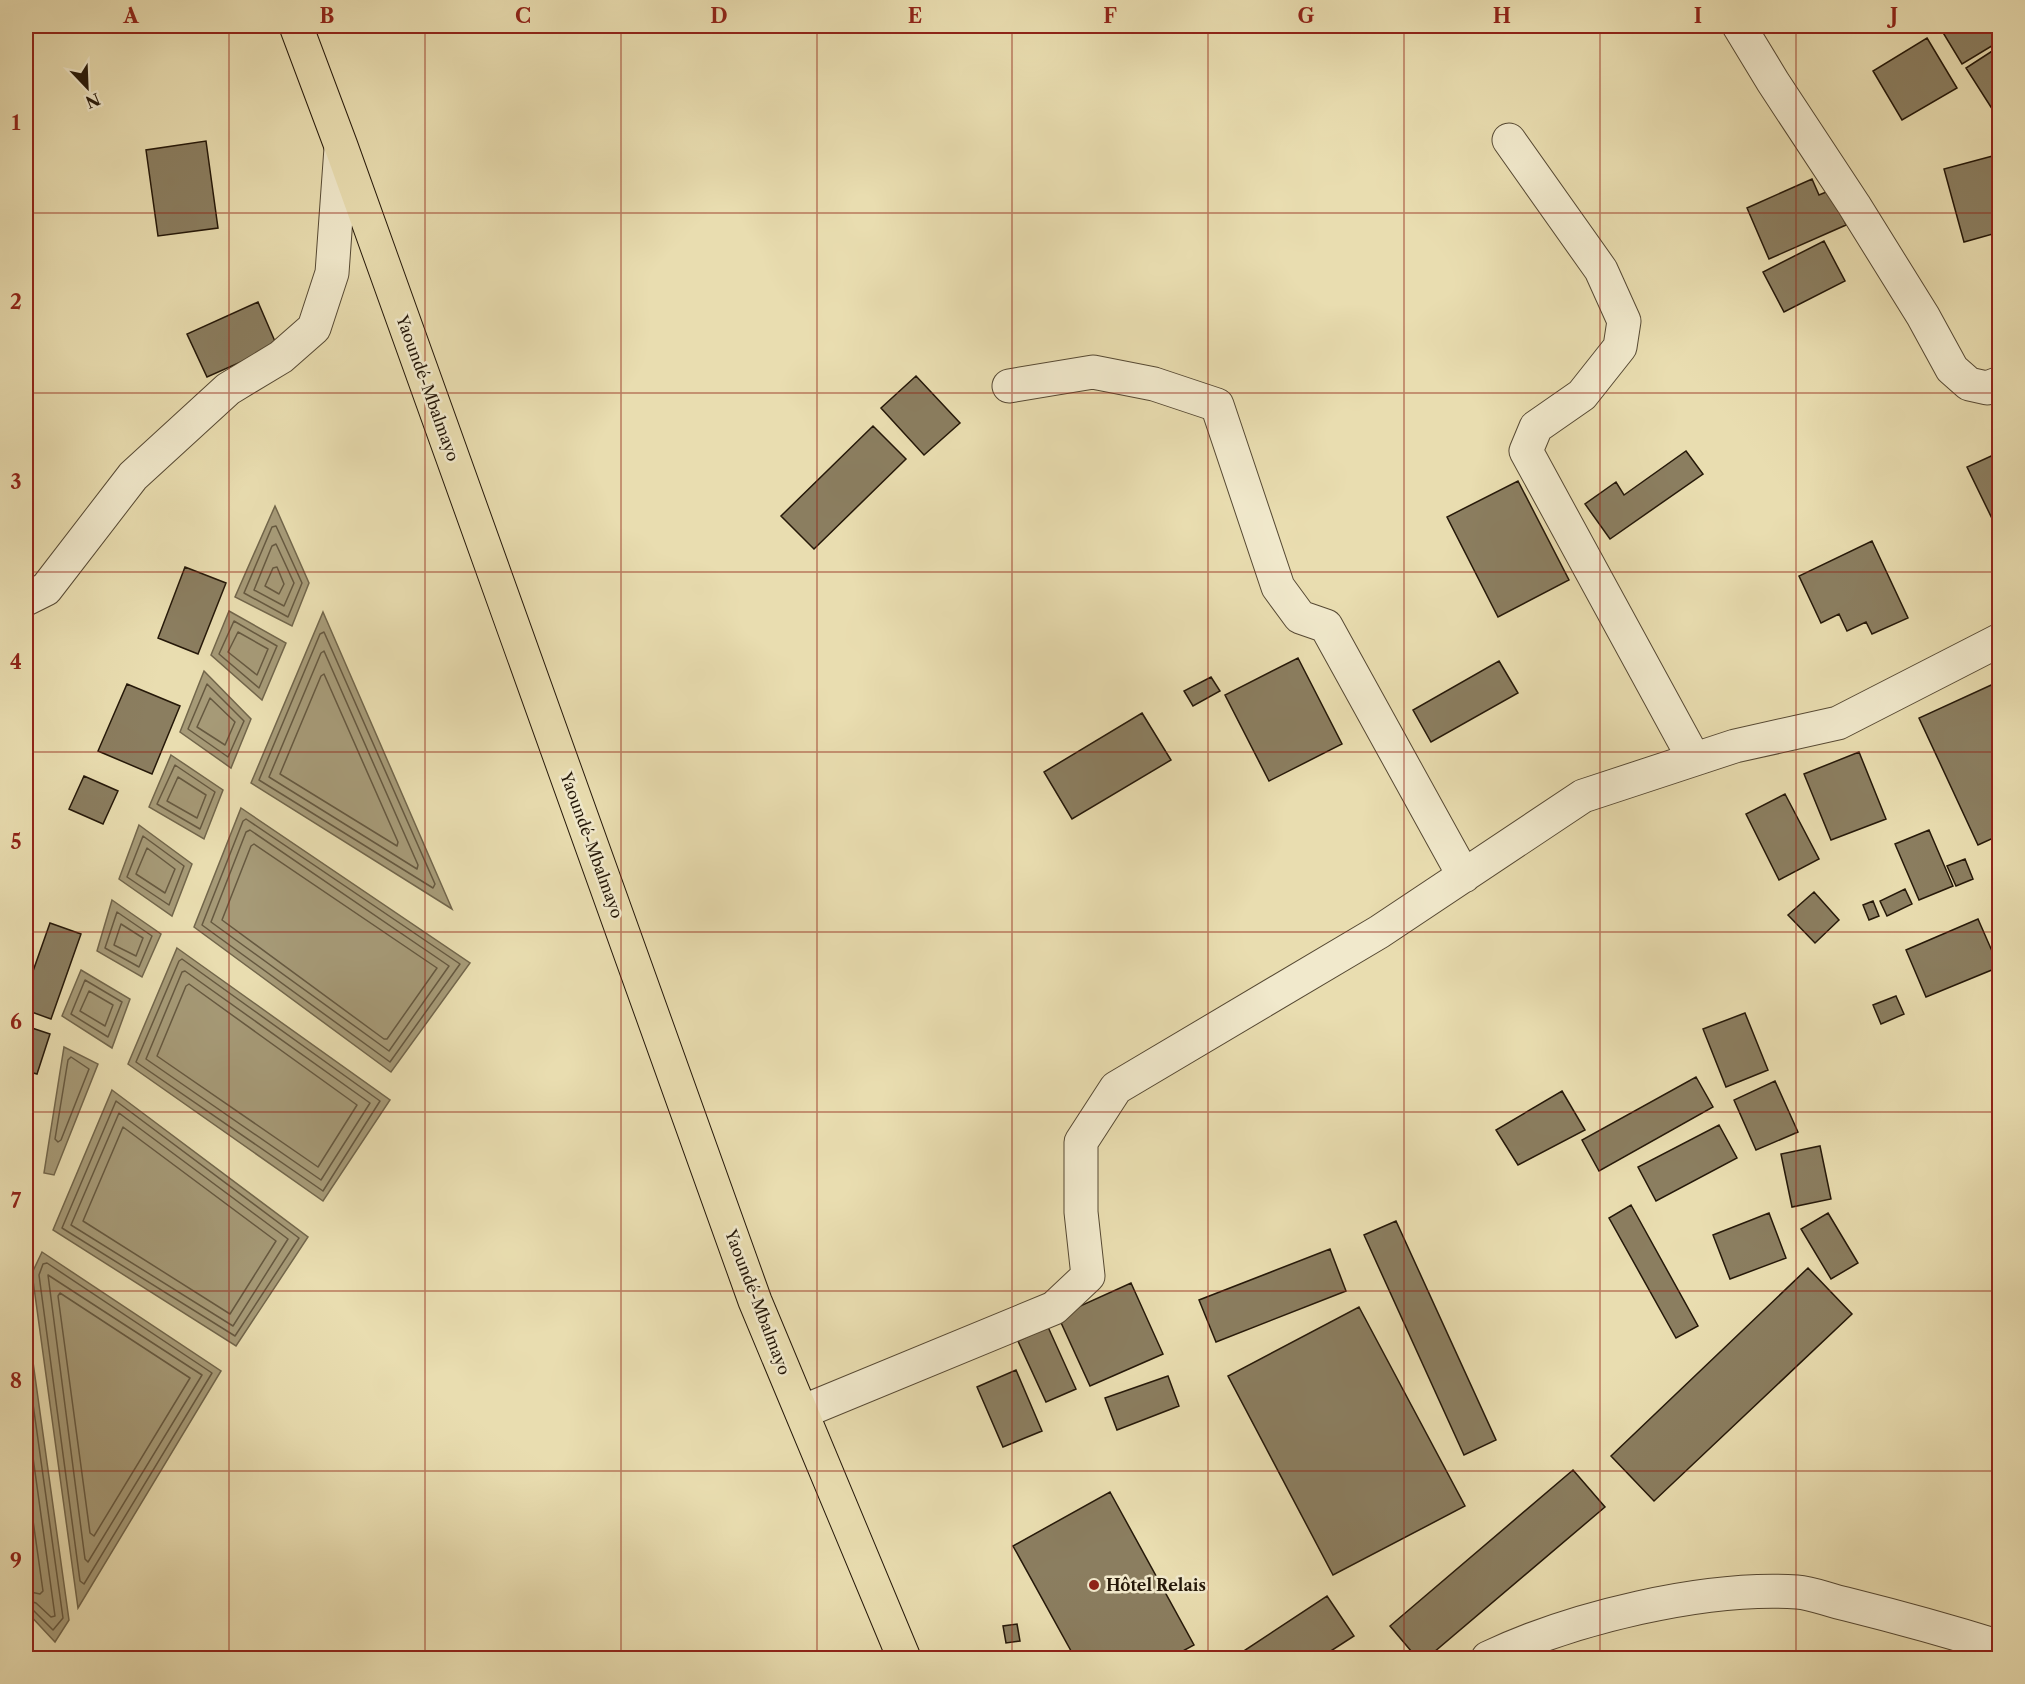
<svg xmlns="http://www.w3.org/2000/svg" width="2025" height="1684" font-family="'Libre Caslon Text',serif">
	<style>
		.water { fill: #a69a77; stroke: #72664b; stroke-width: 1.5 }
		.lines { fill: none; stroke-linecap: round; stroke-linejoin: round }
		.shore { stroke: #665940; stroke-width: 1.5 }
		.building { fill: #8b7e60; stroke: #251809; stroke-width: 1.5 }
		.street-casing { stroke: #564933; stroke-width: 35 }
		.highway-casing { stroke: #251809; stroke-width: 35 }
		.street { stroke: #f1e9cc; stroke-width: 33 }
		.highway { stroke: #e9ddb0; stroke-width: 33 }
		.grid { fill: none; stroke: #8f2418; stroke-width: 1.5; stroke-opacity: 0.55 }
		.poi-dot { fill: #8f2418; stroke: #f1e9cc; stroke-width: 2 }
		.labels { text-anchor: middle; stroke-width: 5; stroke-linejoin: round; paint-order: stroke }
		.street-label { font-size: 16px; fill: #251809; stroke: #f1e9cc }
		.poi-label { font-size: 16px; font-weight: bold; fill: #251809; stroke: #f1e9cc; text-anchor: start }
		.neatline { fill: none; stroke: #8f2418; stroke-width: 2 }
		.grid-label { font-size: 20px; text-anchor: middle; font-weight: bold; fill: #8f2418 }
	</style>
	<rect width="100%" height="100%" fill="#e9ddb0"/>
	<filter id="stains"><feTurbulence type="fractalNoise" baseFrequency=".00333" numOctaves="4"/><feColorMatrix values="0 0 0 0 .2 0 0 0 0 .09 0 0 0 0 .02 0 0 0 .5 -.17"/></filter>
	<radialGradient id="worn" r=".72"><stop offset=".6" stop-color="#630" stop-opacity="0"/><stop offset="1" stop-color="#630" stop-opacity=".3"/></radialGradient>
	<path class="water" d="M 275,506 L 309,583 L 292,626 L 235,597 Z
		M 229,611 L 286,643 L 262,700 L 211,655 Z
		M 323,612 L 452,909 L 251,783 Z
		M 204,671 L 251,719 L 231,768 L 180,732 Z
		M 171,755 L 223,790 L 204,839 L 149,807 Z
		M 241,808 L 470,963 L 391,1072 L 194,927 Z
		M 139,825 L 192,864 L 172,916 L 119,879 Z
		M 112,900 L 161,934 L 142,977 L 97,951 Z
		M 177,948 L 390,1100 L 323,1201 L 128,1064 Z
		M 81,970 L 130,999 L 112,1048 L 62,1016 Z
		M 64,1047 L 98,1064 L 54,1175 L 44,1173 Z
		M 112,1090 L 308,1237 L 236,1346 L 53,1230 Z
		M 42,1252 L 221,1371 L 78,1608 L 32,1273 Z
		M 26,1312 L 69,1620 L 55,1642 L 26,1611 Z"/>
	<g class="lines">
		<path class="shore" d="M 276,526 L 302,583 L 288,617 L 244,593 L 272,527 Z
			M 276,544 L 294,583 L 284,606 L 254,590 L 272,546 Z
			M 277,567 L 284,584 L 279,594 L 265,586 L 273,568 Z
			M 234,621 L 277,646 L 259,688 L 219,654 Z
			M 238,632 L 268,649 L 257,675 L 228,652 Z
			M 324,632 L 435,884 L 433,888 L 259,780 L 320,634 Z
			M 324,651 L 418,865 L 417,869 L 269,777 L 321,653 Z
			M 324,674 L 398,842 L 397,846 L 280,774 L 321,676 Z
			M 207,684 L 244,721 L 228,757 L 188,729 Z
			M 210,698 L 235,722 L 225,745 L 197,727 Z
			M 175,765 L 215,792 L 200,829 L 157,804 Z
			M 178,777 L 206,795 L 197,818 L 167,801 Z
			M 246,819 L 460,964 L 390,1062 L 202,925 L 243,821 Z
			M 250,830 L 449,966 L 389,1051 L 211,922 L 246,832 Z
			M 143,836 L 184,866 L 169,905 L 127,877 Z
			M 254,844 L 437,968 L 387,1039 L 384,1039 L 222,920 L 251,846 Z
			M 147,848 L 175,869 L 165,893 L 136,874 Z
			M 117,912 L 152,936 L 139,967 L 105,948 Z
			M 121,924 L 143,938 L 136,956 L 114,945 Z
			M 182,959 L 380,1101 L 323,1191 L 136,1062 L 179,961 Z
			M 185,971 L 370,1103 L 321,1180 L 146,1059 L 182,972 Z
			M 85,980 L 122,1002 L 108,1037 L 71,1014 Z
			M 189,984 L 357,1105 L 318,1167 L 157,1056 L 186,986 Z
			M 89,991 L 113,1005 L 105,1026 L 80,1011 Z
			M 71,1057 L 89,1069 L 61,1140 L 58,1142 L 55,1139 L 68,1060 Z
			M 116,1101 L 299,1238 L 235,1336 L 62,1228 Z
			M 119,1113 L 288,1239 L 233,1326 L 71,1225 Z
			M 123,1127 L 276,1241 L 230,1314 L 83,1221 Z
			M 47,1263 L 212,1373 L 84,1584 L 80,1581 L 39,1275 L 43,1264 Z
			M 48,1275 L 202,1375 L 88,1562 L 85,1559 Z
			M 60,1293 L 190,1378 L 94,1536 L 90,1533 L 58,1296 Z
			M 26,1354 L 63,1618 L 53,1630 L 32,1609 L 26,1608
			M 26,1407 L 55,1616 L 51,1617 L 36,1603 L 26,1600
			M 26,1471 L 43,1591 L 40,1594 L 26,1591"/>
	</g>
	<path class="building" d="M 1939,26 L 2000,26 L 2000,41 L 1962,64 Z
		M 1927,38 L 1957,88 L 1902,120 L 1873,71 Z
		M 2000,46 L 2000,113 L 1996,115 L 1966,68 Z
		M 206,141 L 218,228 L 158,236 L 146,150 Z
		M 2000,154 L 2000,232 L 1964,242 L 1944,169 Z
		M 1812,179 L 1819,195 L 1831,190 L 1846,225 L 1769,259 L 1747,208 Z
		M 1824,241 L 1845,281 L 1784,312 L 1763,272 Z
		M 258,302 L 277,346 L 207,377 L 187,334 Z
		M 916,376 L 960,423 L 924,455 L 881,408 Z
		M 873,426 L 906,459 L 814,549 L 781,516 Z
		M 1686,451 L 1703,474 L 1610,539 L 1585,504 L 1616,482 L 1624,495 Z
		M 2000,452 L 2000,535 L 1967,467 Z
		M 1518,481 L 1569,580 L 1498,617 L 1447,517 Z
		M 1872,541 L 1908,618 L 1872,634 L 1866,622 L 1847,631 L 1839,614 L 1821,623 L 1799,576 Z
		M 185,567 L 226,583 L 198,654 L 158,638 Z
		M 1298,658 L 1342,744 L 1269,781 L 1225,695 Z
		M 1499,661 L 1518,693 L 1431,742 L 1413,710 Z
		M 1211,677 L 1220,691 L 1193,706 L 1184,691 Z
		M 2000,681 L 2000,835 L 1978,845 L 1919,718 Z
		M 127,684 L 180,706 L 152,774 L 98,751 Z
		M 1142,713 L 1171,760 L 1072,819 L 1044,772 Z
		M 1859,752 L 1886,819 L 1831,840 L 1804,774 Z
		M 84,776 L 118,791 L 103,824 L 69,809 Z
		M 1785,794 L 1819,859 L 1779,880 L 1746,814 Z
		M 1929,830 L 1953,886 L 1919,900 L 1895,844 Z
		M 1965,859 L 1973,879 L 1956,886 L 1947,866 Z
		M 1905,889 L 1912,904 L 1887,916 L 1880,901 Z
		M 1814,892 L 1839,920 L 1815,943 L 1788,915 Z
		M 1873,901 L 1879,916 L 1869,920 L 1863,905 Z
		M 1978,919 L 1999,967 L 1926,997 L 1906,950 Z
		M 50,923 L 81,934 L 51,1019 L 26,1010 L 26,991 Z
		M 1896,996 L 1904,1014 L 1881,1024 L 1873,1005 Z
		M 1745,1013 L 1768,1070 L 1726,1087 L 1703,1029 Z
		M 26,1026 L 50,1034 L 37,1074 L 26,1071 Z
		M 1696,1077 L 1713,1107 L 1599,1171 L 1582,1140 Z
		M 1775,1081 L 1798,1132 L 1756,1150 L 1734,1100 Z
		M 1562,1091 L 1585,1130 L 1518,1165 L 1496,1130 Z
		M 1719,1125 L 1737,1158 L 1656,1201 L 1638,1167 Z
		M 1820,1146 L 1831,1199 L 1792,1207 L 1781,1154 Z
		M 1631,1205 L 1698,1326 L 1676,1338 L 1609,1218 Z
		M 1769,1213 L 1786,1258 L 1730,1279 L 1713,1235 Z
		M 1828,1213 L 1858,1263 L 1831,1279 L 1801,1229 Z
		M 1396,1221 L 1496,1440 L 1464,1455 L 1364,1235 Z
		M 1330,1249 L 1346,1291 L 1216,1342 L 1199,1300 Z
		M 1808,1268 L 1852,1314 L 1654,1501 L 1611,1456 Z
		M 1131,1283 L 1163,1354 L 1090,1386 L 1058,1316 Z
		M 1359,1307 L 1465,1506 L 1333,1575 L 1228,1376 Z
		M 1048,1327 L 1076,1389 L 1046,1402 L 1018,1341 Z
		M 1016,1370 L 1042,1431 L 1003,1447 L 977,1387 Z
		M 1168,1376 L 1179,1406 L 1117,1430 L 1105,1398 Z
		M 1573,1470 L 1605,1507 L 1427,1658 L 1417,1658 L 1390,1626 Z
		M 1110,1492 L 1194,1645 L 1170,1658 L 1075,1658 L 1013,1546 Z
		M 1327,1596 L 1354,1636 L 1320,1658 L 1233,1658 Z
		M 1017,1624 L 1020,1641 L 1006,1643 L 1003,1626 Z"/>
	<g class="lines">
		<g class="street-casing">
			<path id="street" d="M 1739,26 L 1773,82 L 1854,205 L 1923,316 L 1952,369 L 1969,384 L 1987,388 L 2000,383
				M 1509,140 L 1601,270 L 1624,321 L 1620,347 L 1582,395 L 1536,427 L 1526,451 L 1694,759
				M 1009,386 L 1093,372 L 1154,384 L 1217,405 L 1278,587 L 1300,617 L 1326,626 L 1464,876
				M 26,599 L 46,589 L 133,476 L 228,389 L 281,357 L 314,328 L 332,273 L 341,148
				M 802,1412 L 1054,1308 L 1088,1276 L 1081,1212 L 1081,1142 L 1116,1088 L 1379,932 L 1583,796 L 1735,746 L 1838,723 L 2000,640
				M 1488,1658 C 1572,1618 1704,1586 1797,1592 C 1813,1593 1830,1601 1846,1604 C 1898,1617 1949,1631 2000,1647"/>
		</g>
		<g class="highway-casing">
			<path id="highway" d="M 296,26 L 341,146 L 755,1301 L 904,1658"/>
		</g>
		<use href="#street" class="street"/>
		<use href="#highway" class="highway"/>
	</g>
	<path class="grid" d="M 229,26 L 229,1658M 425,26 L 425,1658M 621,26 L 621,1658M 817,26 L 817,1658M 1012,26 L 1012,1658M 1208,26 L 1208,1658M 1404,26 L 1404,1658M 1600,26 L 1600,1658M 1796,26 L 1796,1658M 26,213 L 2000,213M 26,393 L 2000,393M 26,572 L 2000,572M 26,752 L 2000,752M 26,932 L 2000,932M 26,1112 L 2000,1112M 26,1291 L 2000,1291M 26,1471 L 2000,1471"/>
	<circle class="poi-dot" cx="1094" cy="1585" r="6"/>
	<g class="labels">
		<g class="street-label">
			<text transform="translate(428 388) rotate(70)" y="6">Yaoundé-Mbalmayo</text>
			<text transform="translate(592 845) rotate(70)" y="6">Yaoundé-Mbalmayo</text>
			<text transform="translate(758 1302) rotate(69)" y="6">Yaoundé-Mbalmayo</text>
		</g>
		<g class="poi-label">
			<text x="1106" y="1591">Hôtel Relais</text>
		</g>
	</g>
	<rect width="2025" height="1684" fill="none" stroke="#e9ddb0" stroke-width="66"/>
	<g transform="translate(87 87) rotate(157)" stroke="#f1e9cc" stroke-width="4.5" paint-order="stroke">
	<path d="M0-4.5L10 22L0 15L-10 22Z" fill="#251809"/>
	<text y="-9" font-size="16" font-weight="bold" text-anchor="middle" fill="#251809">N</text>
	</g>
	<rect x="33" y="33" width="1959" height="1618" class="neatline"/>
	<g class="grid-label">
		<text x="131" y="23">A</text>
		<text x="327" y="23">B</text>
		<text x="523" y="23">C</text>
		<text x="719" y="23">D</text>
		<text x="915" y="23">E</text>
		<text x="1110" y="23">F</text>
		<text x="1306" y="23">G</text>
		<text x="1502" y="23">H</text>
		<text x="1698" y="23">I</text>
		<text x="1894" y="23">J</text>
		<text x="16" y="130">1</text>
		<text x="16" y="309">2</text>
		<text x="16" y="489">3</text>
		<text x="16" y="669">4</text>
		<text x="16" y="849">5</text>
		<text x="16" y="1029">6</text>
		<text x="16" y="1208">7</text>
		<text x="16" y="1388">8</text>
		<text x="16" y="1568">9</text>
	</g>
	<rect width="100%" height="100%" filter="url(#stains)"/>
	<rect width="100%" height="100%" fill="url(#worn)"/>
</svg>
